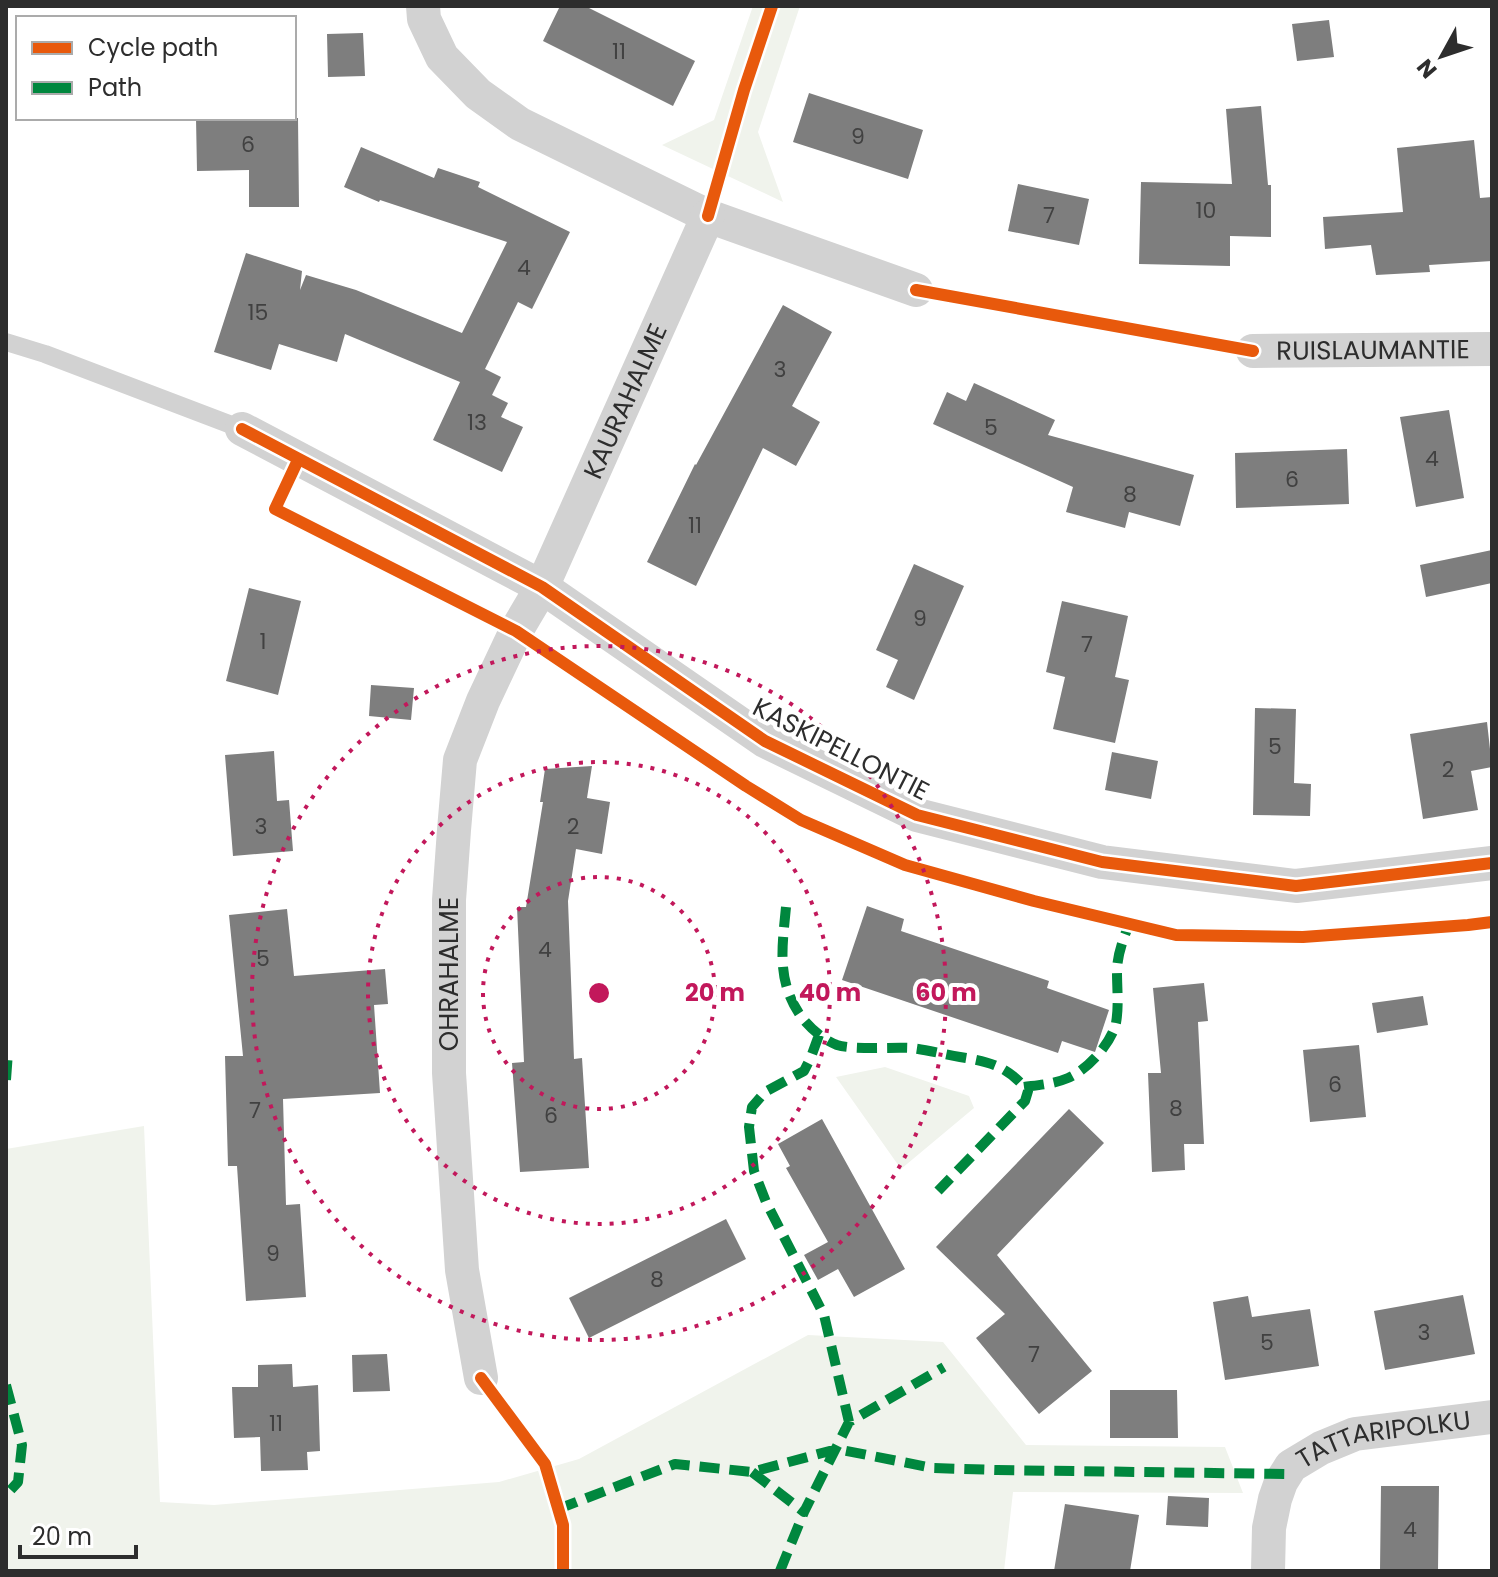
<svg xmlns="http://www.w3.org/2000/svg" width="1498" height="1577" font-family="Poppins,sans-serif">
	<style>
		.green { fill: #f0f3ec }
		.building { fill: #7e7e7e }
		.lines { fill: none; stroke-linecap: round; stroke-linejoin: round }
		.service { stroke: #d2d2d2; stroke-width: 18 }
		.minor { stroke: #d2d2d2; stroke-width: 34 }
		.quiet { stroke: #00873e; stroke-width: 10; stroke-dasharray: 20 10; stroke-linecap: butt }
		.cycleway-casing { stroke: #fff; stroke-width: 17 }
		.cycleway { stroke: #e8590c; stroke-width: 12 }
		.ring { fill: none; stroke: #c2185b; stroke-width: 4; stroke-dasharray: 4 8 }
		.labels { text-anchor: middle; stroke-width: 8; stroke-linejoin: round; paint-order: stroke }
		.number-label { font-size: 22px; fill: #414141 }
		.street-label { font-size: 26px; fill: #2d2d2d; stroke: #fff }
		.centre { fill: #c2185b; stroke: #fff; stroke-width: 4 }
		.ring-label { font-size: 24px; text-anchor: middle; font-weight: bold; fill: #c2185b; stroke: #fff; stroke-width: 8; stroke-linejoin: round; paint-order: stroke }
	</style>
	<rect width="100%" height="100%" fill="#fff"/>
	<path class="green" d="M 753,6 L 800,6 L 758,132 L 783,202 L 662,145 L 714,120 Z
		M 885,1067 L 969,1096 L 974,1108 L 901,1169 L 836,1077 Z
		M 144,1126 L 160,1502 L 214,1505 L 499,1482 L 579,1459 L 808,1335 L 943,1342 L 1026,1445 L 1225,1447 L 1243,1493 L 1013,1492 L 1004,1571 L 6,1571 L 6,1149 Z"/>
	<path class="building" d="M 560,6 L 585,6 L 695,61 L 673,106 L 543,41 Z
		M 1329,20 L 1334,57 L 1297,61 L 1292,24 Z
		M 363,33 L 365,76 L 328,77 L 327,34 Z
		M 809,93 L 923,130 L 908,179 L 793,142 Z
		M 1261,106 L 1268,185 L 1271,185 L 1271,237 L 1230,236 L 1230,266 L 1139,264 L 1141,182 L 1232,184 L 1226,109 Z
		M 196,118 L 298,118 L 299,207 L 249,207 L 249,170 L 197,171 Z
		M 1474,140 L 1480,198 L 1492,197 L 1492,261 L 1429,265 L 1430,272 L 1376,275 L 1371,245 L 1325,249 L 1323,217 L 1403,212 L 1397,148 Z
		M 361,147 L 434,178 L 438,168 L 480,182 L 478,187 L 570,232 L 532,309 L 518,302 L 485,369 L 501,377 L 492,395 L 508,403 L 501,417 L 523,427 L 502,472 L 433,440 L 460,382 L 345,334 L 337,362 L 279,344 L 271,370 L 214,352 L 246,253 L 302,271 L 300,290 L 306,275 L 356,290 L 462,333 L 507,242 L 380,200 L 379,202 L 344,187 Z
		M 1018,184 L 1089,199 L 1079,245 L 1008,231 Z
		M 783,305 L 832,332 L 792,406 L 820,422 L 796,466 L 763,448 L 696,586 L 647,562 L 695,464 L 696,465 Z
		M 974,383 L 1055,420 L 1048,435 L 1194,475 L 1180,526 L 1129,512 L 1125,528 L 1066,512 L 1073,487 L 933,424 L 947,392 L 966,401 Z
		M 1449,410 L 1464,498 L 1416,507 L 1400,417 Z
		M 1347,449 L 1349,504 L 1236,508 L 1235,453 Z
		M 1492,550 L 1492,583 L 1426,597 L 1420,565 Z
		M 914,564 L 964,586 L 914,700 L 886,687 L 898,660 L 876,650 Z
		M 249,588 L 301,601 L 278,695 L 226,681 Z
		M 1062,601 L 1128,616 L 1115,677 L 1129,680 L 1115,743 L 1053,729 L 1065,677 L 1046,672 Z
		M 371,685 L 414,688 L 411,720 L 369,716 Z
		M 1255,708 L 1296,709 L 1294,783 L 1311,784 L 1310,816 L 1253,815 Z
		M 1487,722 L 1492,767 L 1471,771 L 1478,810 L 1423,819 L 1410,734 Z
		M 274,751 L 277,801 L 289,800 L 293,851 L 233,856 L 225,755 Z
		M 1112,752 L 1158,761 L 1151,799 L 1105,790 Z
		M 592,766 L 587,798 L 610,802 L 602,854 L 576,849 L 568,901 L 574,1059 L 582,1058 L 589,1168 L 520,1172 L 512,1063 L 524,1062 L 517,907 L 526,907 L 543,802 L 540,802 L 545,769 Z
		M 867,906 L 904,919 L 901,931 L 1049,981 L 1047,988 L 1109,1010 L 1095,1052 L 1062,1041 L 1058,1053 L 842,980 Z
		M 287,909 L 294,976 L 385,969 L 388,1004 L 374,1005 L 380,1093 L 283,1099 L 286,1205 L 300,1204 L 306,1297 L 246,1301 L 237,1166 L 228,1166 L 225,1056 L 243,1056 L 229,915 Z
		M 1204,983 L 1208,1021 L 1198,1022 L 1204,1144 L 1184,1144 L 1185,1170 L 1152,1172 L 1148,1073 L 1161,1073 L 1153,988 Z
		M 1423,996 L 1428,1025 L 1377,1033 L 1372,1003 Z
		M 1359,1045 L 1366,1117 L 1310,1122 L 1303,1050 Z
		M 1069,1109 L 1104,1143 L 997,1255 L 1092,1371 L 1039,1414 L 976,1338 L 1005,1314 L 936,1247 Z
		M 822,1119 L 905,1269 L 854,1297 L 838,1269 L 818,1280 L 804,1255 L 828,1242 L 786,1168 L 790,1166 L 778,1144 Z
		M 726,1219 L 746,1259 L 589,1338 L 569,1298 Z
		M 1463,1295 L 1475,1354 L 1385,1370 L 1374,1311 Z
		M 1248,1296 L 1252,1317 L 1310,1309 L 1319,1366 L 1225,1380 L 1213,1302 Z
		M 387,1354 L 390,1391 L 353,1392 L 352,1355 Z
		M 292,1364 L 293,1387 L 318,1385 L 320,1451 L 307,1452 L 308,1470 L 261,1471 L 260,1437 L 234,1438 L 232,1387 L 258,1387 L 258,1365 Z
		M 1110,1390 L 1177,1390 L 1178,1438 L 1110,1438 Z
		M 1381,1486 L 1439,1486 L 1438,1571 L 1380,1571 Z
		M 1168,1496 L 1209,1498 L 1208,1527 L 1166,1525 Z
		M 1065,1504 L 1139,1515 L 1130,1571 L 1054,1571 Z"/>
	<g class="lines">
		<path class="service" d="M 6,342 L 45,354 L 242,429"/>
		<g class="minor">
			<path d="M 423,6 L 424,19 L 442,57 L 478,94 L 520,124 L 708,216 L 916,290"/>
			<path id="s1" d="M 1253,351 L 1492,349"/>
			<path d="M 242,429 L 542,587 L 765,741 L 917,815 L 1102,862 L 1296,886 L 1492,863"/>
			<path id="s2" d="M 481,1378 L 462,1270 L 449,1073 L 449,900 L 454,830 L 460,760 L 483,701 L 516,631 L 542,587 L 708,216"/>
			<path id="s3" d="M 1268,1571 L 1269,1528 L 1275,1499 L 1281,1482 L 1291,1466 L 1321,1448 L 1355,1434 L 1492,1417"/>
		</g>
		<path class="quiet" d="M 786,907 C 782,949 776,983 803,1019 C 812,1030 824,1040 837,1045 C 853,1050 892,1047 911,1048 C 927,1050 943,1054 960,1057 C 991,1062 1007,1066 1028,1091 L 1025,1101 L 938,1191
			M 819,1035 L 811,1057 L 804,1071 L 765,1092 L 752,1107 L 749,1127 L 754,1171 L 766,1202 L 824,1315 L 849,1422
			M 6,1080 L 8,1052
			M 1024,1087 C 1039,1085 1054,1084 1068,1078 C 1087,1070 1111,1044 1116,1023 C 1119,1006 1117,989 1117,972 C 1117,955 1123,940 1129,924
			M 6,1385 L 22,1445 L 18,1482 L 6,1495
			M 752,1472 L 804,1512 L 849,1422 L 944,1367
			M 558,1509 L 675,1464 L 752,1472 L 837,1449 L 933,1468 L 997,1470 L 1286,1474
			M 780,1571 L 804,1512"/>
		<g class="cycleway-casing">
			<path id="cycleway" d="M 708,216 L 744,90 L 772,6
				M 916,290 L 1253,351
				M 242,429 L 542,587 L 765,741 L 917,815 L 1102,862 L 1296,886 L 1492,863
				M 298,460 L 275,509 L 516,631 L 746,786 L 801,820 L 905,865 L 1034,901 L 1176,935 L 1303,937 L 1468,925 L 1492,922
				M 481,1378 L 545,1464 L 563,1525 L 563,1571"/>
		</g>
		<use href="#cycleway" class="cycleway"/>
	</g>
	<g class="ring">
		<circle cx="599" cy="993" r="116"/>
		<circle cx="599" cy="993" r="231"/>
		<circle cx="599" cy="993" r="347"/>
	</g>
	<g class="labels">
		<g class="number-label">
			<text x="619" y="59">11</text>
			<text x="858" y="144">9</text>
			<text x="248" y="152">6</text>
			<text x="1206" y="218">10</text>
			<text x="1049" y="223">7</text>
			<text x="524" y="275">4</text>
			<text x="258" y="320">15</text>
			<text x="780" y="377">3</text>
			<text x="477" y="430">13</text>
			<text x="991" y="435">5</text>
			<text x="1432" y="466">4</text>
			<text x="1292" y="487">6</text>
			<text x="1130" y="502">8</text>
			<text x="695" y="533">11</text>
			<text x="920" y="626">9</text>
			<text x="263" y="649">1</text>
			<text x="1087" y="652">7</text>
			<text x="1275" y="754">5</text>
			<text x="1448" y="777">2</text>
			<text x="261" y="834">3</text>
			<text x="573" y="834">2</text>
			<text x="545" y="957">4</text>
			<text x="263" y="966">5</text>
			<text x="1335" y="1092">6</text>
			<text x="1176" y="1116">8</text>
			<text x="255" y="1118">7</text>
			<text x="551" y="1123">6</text>
			<text x="273" y="1261">9</text>
			<text x="657" y="1287">8</text>
			<text x="1424" y="1340">3</text>
			<text x="1267" y="1350">5</text>
			<text x="1034" y="1362">7</text>
			<text x="276" y="1431">11</text>
			<text x="1410" y="1537">4</text>
		</g>
		<g class="street-label">
			<text dy="9" stroke="none"><textPath href="#s1" startOffset="120">RUISLAUMANTIE</textPath></text>
			<text dy="9" stroke="none"><textPath href="#s2" startOffset="1016">KAURAHALME</textPath></text>
			<text transform="translate(841 749) rotate(27)" y="9">KASKIPELLONTIE</text>
			<text dy="9" stroke="none"><textPath href="#s2" startOffset="406">OHRAHALME</textPath></text>
			<text dy="9" stroke="none"><textPath href="#s3" startOffset="208">TATTARIPOLKU</textPath></text>
		</g>
	</g>
	<circle cx="599" cy="993" r="12" class="centre"/>
	<g class="ring-label">
		<text x="715" y="1001">20 m</text>
		<text x="830" y="1001">40 m</text>
		<text x="946" y="1001">60 m</text>
	</g>
	<rect width="1498" height="1577" fill="none" stroke="#2d2d2d" stroke-width="16"/>
	<rect x="16" y="16" width="280" height="104" fill="#ffffff" stroke="#ababab" stroke-width="2"/>
	<rect x="32" y="42" width="40" height="12" fill="#e8590c" stroke="#ababab" stroke-width="2"/>
	<text x="88" y="56" font-size="24" fill="#2d2d2d">Cycle path</text>
	<rect x="32" y="82" width="40" height="12" fill="#00873e" stroke="#ababab" stroke-width="2"/>
	<text x="88" y="96" font-size="24" fill="#2d2d2d">Path</text>
	<g transform="translate(1442 56) rotate(230)" stroke="#ffffff" stroke-width="6" paint-order="stroke">
	<path d="M0-6L14 30L0 20L-14 30Z" fill="#2d2d2d"/>
	<text y="-12" font-size="22" font-weight="bold" text-anchor="middle" fill="#2d2d2d">N</text>
	</g>
	<path d="M20 1545v12h116v-12" fill="none" stroke="#2d2d2d" stroke-width="4"/>
	<text x="32" y="1545" font-size="24" fill="#2d2d2d" stroke="#ffffff" stroke-width="6" paint-order="stroke">20 m</text>
</svg>
